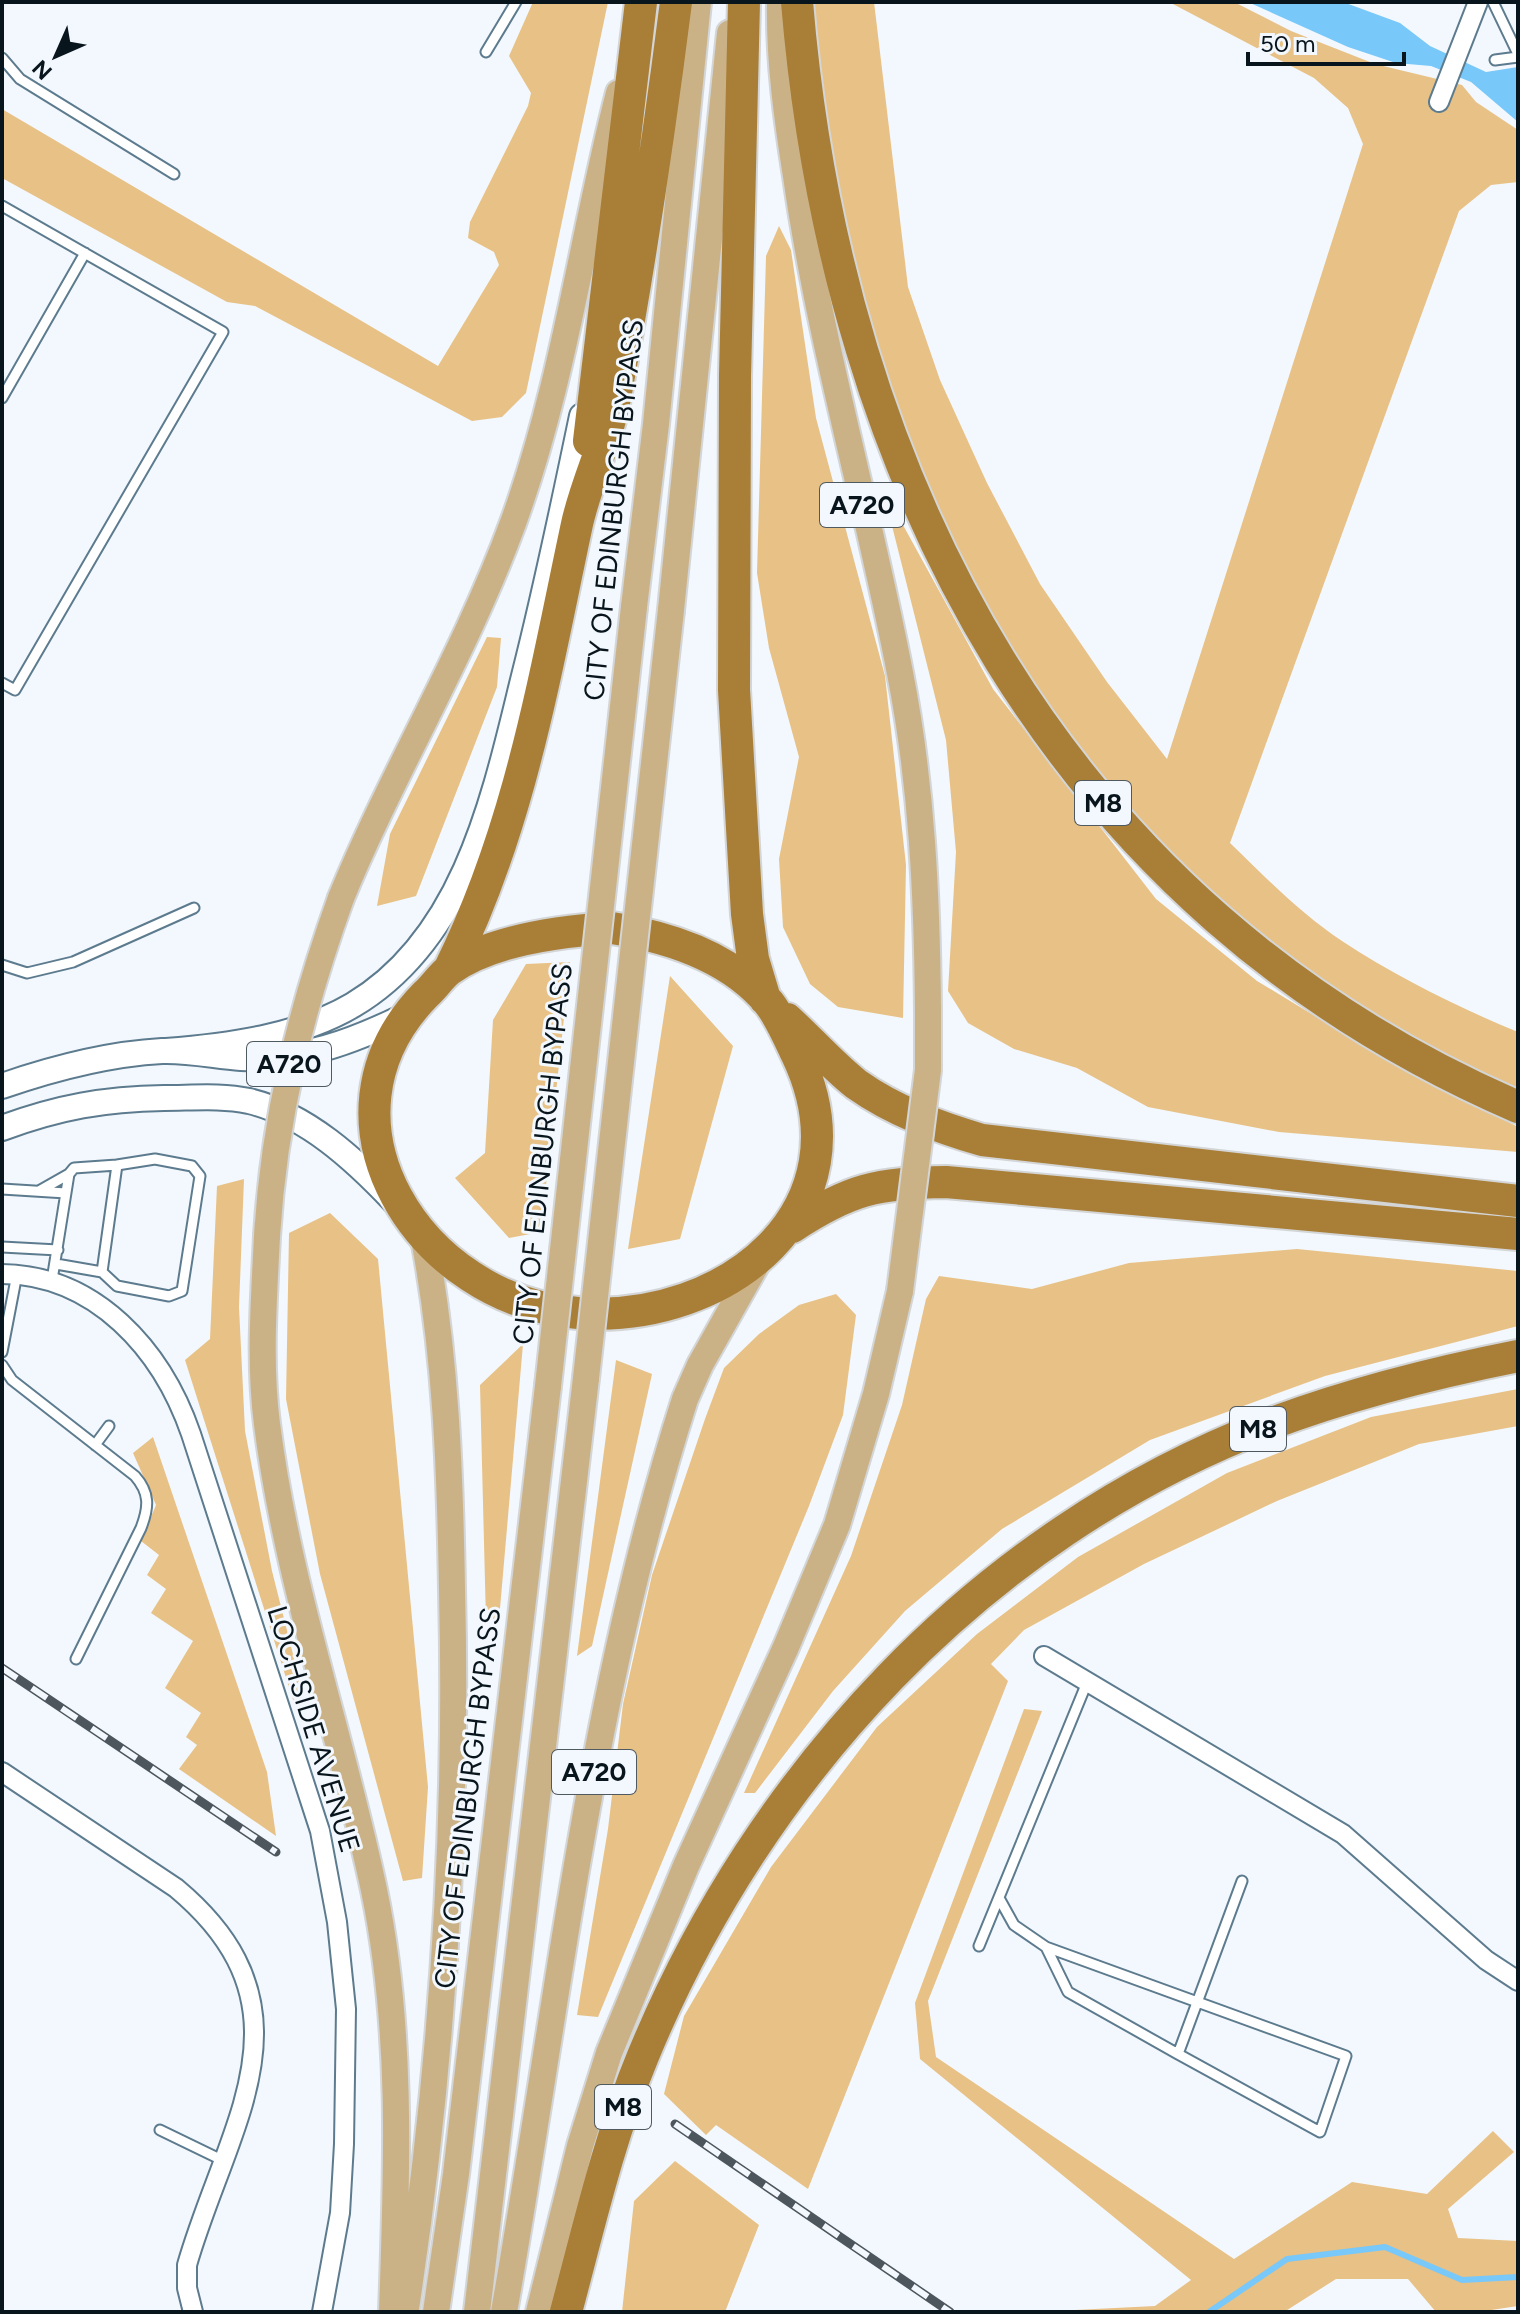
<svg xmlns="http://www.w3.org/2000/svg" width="1520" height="2314" font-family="Figtree,sans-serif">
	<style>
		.green { fill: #e8c186 }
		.water { fill: #78c8f9 }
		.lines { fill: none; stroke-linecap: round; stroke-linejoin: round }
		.stream { stroke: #78c8f9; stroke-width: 6 }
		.lane-casing { stroke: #5d7b8e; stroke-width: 13 }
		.street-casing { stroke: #5d7b8e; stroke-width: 22 }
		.secondary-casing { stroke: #5d7b8e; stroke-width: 28 }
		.primary-casing { stroke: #d3d5d6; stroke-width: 30 }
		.highway-casing { stroke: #d3d5d6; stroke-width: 36 }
		.lane { stroke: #fff; stroke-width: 9 }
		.street { stroke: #fff; stroke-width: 18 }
		.secondary { stroke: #fff; stroke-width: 24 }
		.primary { stroke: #cbb286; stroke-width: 26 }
		.highway { stroke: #a97e36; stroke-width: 32 }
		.rail-casing { stroke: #4c565c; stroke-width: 9 }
		.rail { stroke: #f2f8fd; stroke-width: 6; stroke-dasharray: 18; stroke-linecap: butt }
		.primary-bridge-casing { stroke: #d3d5d6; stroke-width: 30; stroke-linecap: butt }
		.primary-bridge { stroke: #cbb286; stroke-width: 26 }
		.labels { text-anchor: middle; stroke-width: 6; stroke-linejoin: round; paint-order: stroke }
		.shield { fill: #f2f8fd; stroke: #4f5960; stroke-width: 2 }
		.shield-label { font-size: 26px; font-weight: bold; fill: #09151c }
		.street-label { font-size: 28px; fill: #09151c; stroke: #f2f8fd }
	</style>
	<rect width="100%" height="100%" fill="#f2f8fd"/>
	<path class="green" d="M 533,2 L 608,2 L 526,393 L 502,417 L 472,421 L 255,306 L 227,302 L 2,178 L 2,109 L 438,366 L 499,265 L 494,252 L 468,238 L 470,222 L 528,106 L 531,93 L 509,56 Z
		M 797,2 L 874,2 L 908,287 L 940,380 L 987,483 L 1040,584 L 1107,682 L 1167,759 L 1363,144 L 1348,108 L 1314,78 L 1169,2 L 1234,2 L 1291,31 L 1375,64 L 1462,85 L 1476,102 L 1518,130 L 1518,182 L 1491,185 L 1459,211 L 1230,843 C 1265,877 1301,914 1342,941 C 1397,977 1457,1007 1518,1032 L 1518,1107 L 1341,1016 L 1053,743 L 889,430 Z
		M 779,226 L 791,250 L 816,418 L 885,676 L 906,865 L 903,1018 L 838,1007 L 810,984 L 783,927 L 779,859 L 799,757 L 769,648 L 757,573 L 766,256 Z
		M 898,516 L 993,689 L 1156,899 L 1257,981 L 1391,1062 L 1518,1127 L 1518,1152 L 1279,1132 L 1148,1107 L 1077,1068 L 1014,1049 L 968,1023 L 948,991 L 956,852 L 946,740 L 890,518 Z
		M 487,637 L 501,638 L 497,687 L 416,896 L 377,906 L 390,834 Z
		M 570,962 L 541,1232 L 509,1238 L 455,1178 L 485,1153 L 493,1020 L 526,964 Z
		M 670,976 L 733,1046 L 680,1239 L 628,1249 Z
		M 244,1179 L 239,1307 L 245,1431 L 272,1571 L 302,1690 L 294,1703 L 185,1360 L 210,1339 L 217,1186 Z
		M 330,1213 L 378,1259 L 428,1787 L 422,1878 L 403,1881 L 320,1574 L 286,1399 L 289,1233 Z
		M 1297,1249 L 1518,1271 L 1518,1326 L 1325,1376 L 1150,1440 L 1002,1529 L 905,1611 L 833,1691 L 755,1793 L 744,1793 L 851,1556 L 902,1405 L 926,1299 L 939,1276 L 1032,1289 L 1129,1263 Z
		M 836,1294 L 856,1315 L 843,1415 L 809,1506 L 598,2017 L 577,2015 L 608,1829 L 623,1704 L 652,1575 L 705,1419 L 724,1368 L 759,1334 L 799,1305 Z
		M 523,1344 L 499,1620 L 486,1621 L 480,1385 Z
		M 616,1360 L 652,1374 L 592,1646 L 577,1656 Z
		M 1518,1389 L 1518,1426 L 1419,1444 L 1277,1501 L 1144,1564 L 1024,1630 L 991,1664 L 1008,1681 L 808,2189 L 716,2125 L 706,2135 L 664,2094 L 684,2016 L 771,1867 L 877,1727 L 977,1634 L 1078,1557 L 1227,1473 L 1371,1417 Z
		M 153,1437 L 267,1772 L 276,1836 L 179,1769 L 197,1745 L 186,1737 L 201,1713 L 165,1688 L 193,1641 L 151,1613 L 166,1589 L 147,1575 L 159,1555 L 141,1541 L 156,1505 L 133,1453 Z
		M 1024,1709 L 1042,1711 L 928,2001 L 936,2057 L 1234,2259 L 1352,2182 L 1427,2194 L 1493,2131 L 1514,2152 L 1448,2209 L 1458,2238 L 1518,2241 L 1518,2306 L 1478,2312 L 1436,2312 L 1408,2279 L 1336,2279 L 1284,2312 L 1035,2312 L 1155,2306 L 1191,2280 L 920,2059 L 915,2003 Z
		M 675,2161 L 759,2225 L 725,2312 L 622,2312 L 634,2201 Z"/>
	<path class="water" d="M 1248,2 L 1343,2 L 1400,23 L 1430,46 L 1486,72 L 1518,67 L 1518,122 L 1471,82 L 1431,66 L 1396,63 L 1348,47 Z"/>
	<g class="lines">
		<path class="stream" d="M 1209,2312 L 1287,2259 L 1385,2247 L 1462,2280 L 1518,2277"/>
		<g class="lane-casing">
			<path id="lane" d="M 1493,2 L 1518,54
				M 486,52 L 516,2
				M 2,58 L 20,79 L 174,174
				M 1495,60 L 1518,57
				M 2,206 L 223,332 L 15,690 L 2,683
				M 2,398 L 85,253
				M 2,965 L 27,973 L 73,962 L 194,908
				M 2,1189 L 66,1193
				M 39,1191 L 69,1174
				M 2,1247 L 58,1250
				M 102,1272 L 117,1286 L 169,1296 L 182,1291 L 200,1176 L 192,1166 L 155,1159 L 117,1165
				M 52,1280 L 69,1174 L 74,1168 L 117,1165 L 102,1272 L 56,1264
				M 2,1352 L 17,1274
				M 2,1365 L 12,1380 L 135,1476 C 150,1493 149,1507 141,1528 L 76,1659
				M 95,1445 L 109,1426
				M 999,1898 L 1014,1925 L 1046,1947 L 1346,2056 L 1320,2132 L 1178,2054
				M 979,1946 L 1088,1680
				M 1046,1947 L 1068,1992 L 1178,2054 L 1242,1881
				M 160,2130 L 224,2161"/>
		</g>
		<g class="street-casing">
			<path id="street" d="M 1439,102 L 1478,2
				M 2,1274 C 96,1275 162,1350 191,1434 L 320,1831 L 337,1922 L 346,2009 L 344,2144 L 340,2213 L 322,2312
				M 1044,1656 L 1343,1834 L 1486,1960 L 1518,1981
				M 2,1772 L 176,1888 C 321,2009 227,2125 187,2265 L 187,2288 L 193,2312"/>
		</g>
		<g class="secondary-casing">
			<path id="secondary" d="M 166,1051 C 228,1046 299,1037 353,1005 C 466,938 495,794 524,676 C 546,590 564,503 582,416
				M 2,1086 C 54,1068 107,1054 162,1051 C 188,1050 215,1056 241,1058 C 301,1061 352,1042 405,1016
				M 2,1128 C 59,1107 104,1099 164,1098 C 192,1098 221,1095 249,1101 C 307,1115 355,1160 394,1201"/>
		</g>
		<g class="primary-casing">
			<path id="primary" d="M 780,2 C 779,61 787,119 796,176 C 820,345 868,506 900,673 C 922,785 927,896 928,1010
				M 634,607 L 656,424 L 698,2
				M 671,610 L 730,33
				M 341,898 C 393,771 466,652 513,523 C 564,383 582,236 619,93
				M 267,1236 C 264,1298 259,1363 267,1424 C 287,1583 341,1733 374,1890 C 403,2030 397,2170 392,2312
				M 406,2308 C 442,2070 458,1830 452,1589 C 450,1471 446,1355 424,1239
				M 436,2312 L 456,2174 L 548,1386
				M 477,2312 L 586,1378
				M 504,2312 C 558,2007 590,1695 685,1399 L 700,1365 L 760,1258
				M 539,2312 L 580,2146 L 609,2053 L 686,1866 L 786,1647 L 837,1525 L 876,1394 L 900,1291"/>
		</g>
		<g class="highway-casing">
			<path id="highway" d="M 744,2 L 735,376 L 734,690 L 747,914 L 753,959 L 765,999
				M 797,2 C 837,484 1059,909 1518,1107
				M 589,441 L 641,2
				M 612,928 C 669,937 731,957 769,1003 C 780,1017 789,1038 797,1055 C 871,1210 726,1324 578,1313 C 421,1302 302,1120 426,994 C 434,987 441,976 449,970 C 490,940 563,931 612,928 Z
				M 449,970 C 520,827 544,678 577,524 C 586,483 606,444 614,403 C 639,270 659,136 676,2
				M 787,1019 C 810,1040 832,1065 856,1084 C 894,1111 938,1127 982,1140 L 1518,1201
				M 792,1227 C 850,1189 877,1183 946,1182 L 1518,1234
				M 566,2312 C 589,2226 609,2138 643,2056 C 759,1775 980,1535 1267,1425 C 1349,1394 1432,1373 1518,1356"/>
		</g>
		<use href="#lane" class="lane"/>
		<use href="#street" class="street"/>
		<use href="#secondary" class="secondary"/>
		<use href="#primary" class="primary"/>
		<use href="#highway" class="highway"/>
		<g class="rail-casing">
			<path id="rail" d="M 2,1668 L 276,1852
				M 675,2124 L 950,2312"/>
		</g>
		<use href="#rail" class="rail"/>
		<g class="primary-bridge-casing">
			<path id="primary-bridge" d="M 267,1236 C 274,1118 301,1009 341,898
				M 900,1291 L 928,1070 L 928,1010
				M 586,1378 L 671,610
				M 548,1386 L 634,607"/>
		</g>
		<use href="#primary-bridge" class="primary-bridge"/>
	</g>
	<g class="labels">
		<g class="shield">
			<rect x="820" y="483" width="84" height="44" rx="6"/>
			<rect x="1075" y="781" width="56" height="44" rx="6"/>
			<rect x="247" y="1042" width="84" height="44" rx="6"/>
			<rect x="1230" y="1407" width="56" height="44" rx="6"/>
			<rect x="552" y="1750" width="84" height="44" rx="6"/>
			<rect x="595" y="2085" width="56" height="44" rx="6"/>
		</g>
		<g class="shield-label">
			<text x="862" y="514">A720</text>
			<text x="1103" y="812">M8</text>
			<text x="289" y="1073">A720</text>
			<text x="1258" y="1438">M8</text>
			<text x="594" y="1781">A720</text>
			<text x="623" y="2116">M8</text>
		</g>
		<g class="street-label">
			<text transform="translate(613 510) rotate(-84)" y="10">CITY OF EDINBURGH BYPASS</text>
			<text transform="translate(542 1154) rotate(-84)" y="10">CITY OF EDINBURGH BYPASS</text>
			<text transform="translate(314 1729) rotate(73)" y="10">LOCHSIDE AVENUE</text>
			<text transform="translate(467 1798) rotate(-83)" y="10">CITY OF EDINBURGH BYPASS</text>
		</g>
	</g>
	<rect width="1520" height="2314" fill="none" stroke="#09151c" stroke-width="8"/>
	<g transform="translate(56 56) rotate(225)" stroke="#f2f8fd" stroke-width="6" paint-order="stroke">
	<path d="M0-6L14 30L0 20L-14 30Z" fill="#09151c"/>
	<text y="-12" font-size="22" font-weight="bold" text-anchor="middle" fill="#09151c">N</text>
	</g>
	<path d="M1248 52v12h156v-12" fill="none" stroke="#09151c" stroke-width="4"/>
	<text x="1260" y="52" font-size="24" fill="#09151c" stroke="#f2f8fd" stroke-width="6" paint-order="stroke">50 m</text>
</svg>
